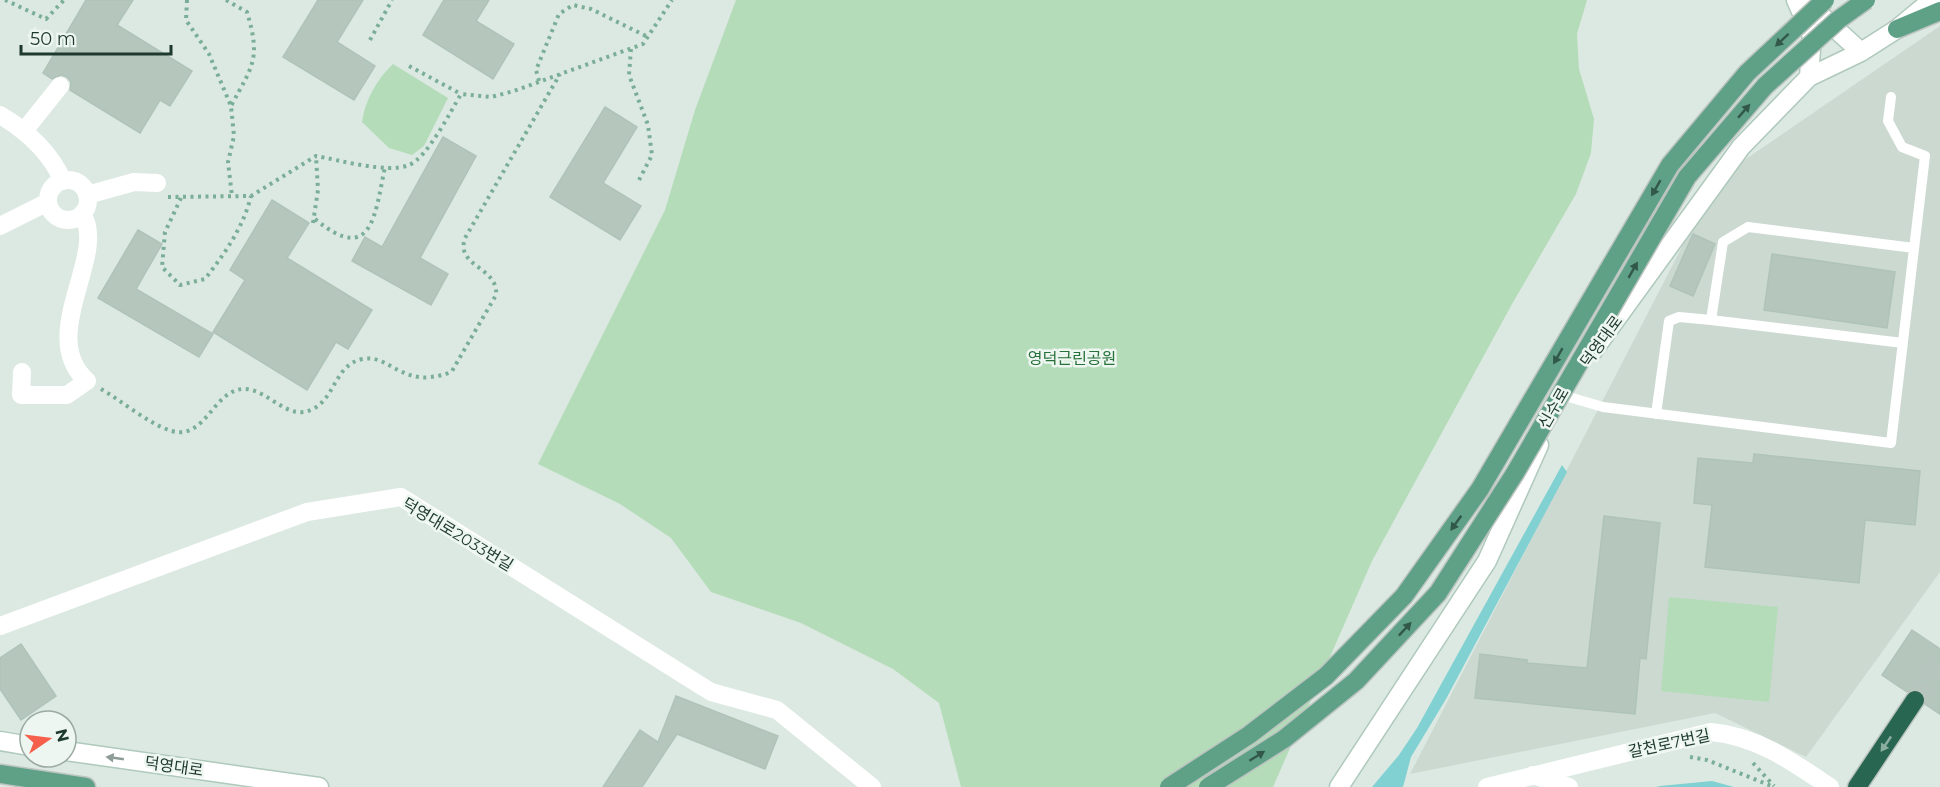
<svg xmlns="http://www.w3.org/2000/svg" width="1940" height="787" font-family="Montserrat,'Noto Sans KR',sans-serif">
	<style>
		.built { fill: #cbd9d1 }
		.green { fill: #b4dcb9 }
		.water { fill: #81d0d2 }
		.building { fill: #b5c7bd; stroke: #afc3b8; stroke-width: 1.5 }
		.lines { fill: none; stroke-linecap: round; stroke-linejoin: round }
		.highway-tunnel { stroke: #b6c6be; stroke-width: 18; stroke-dasharray: 18 9; stroke-linecap: butt }
		.secondary-casing { stroke: #afc9bc; stroke-width: 21 }
		.primary-casing { stroke: #bcc4c0; stroke-width: 21 }
		.highway-casing { stroke: #bcc4c0; stroke-width: 21 }
		.path { stroke: #7bae97; stroke-width: 4; stroke-dasharray: 3 4.5; stroke-linecap: butt }
		.lane { stroke: #fff; stroke-width: 10 }
		.street { stroke: #fff; stroke-width: 18 }
		.secondary { stroke: #fff; stroke-width: 18 }
		.primary { stroke: #5fa187; stroke-width: 18 }
		.highway { stroke: #296651; stroke-width: 18 }
		.primary-bridge-casing { stroke: #bcc4c0; stroke-width: 21; stroke-linecap: butt }
		.primary-bridge { stroke: #5fa187; stroke-width: 18 }
		.oneway { fill: #325849 }
		.oneway2 { fill: #8baea0 }
		.oneway3 { fill: #8e9c96 }
		.labels { text-anchor: middle; stroke-width: 5; stroke-linejoin: round; paint-order: stroke }
		.street-label { font-size: 16px; fill: #1e392e; stroke: #edf6f0 }
		.park-label { font-size: 16px; fill: #27713a; stroke: #edf6f0 }
	</style>
	<rect width="100%" height="100%" fill="#dce9e2"/>
	<path class="built" d="M 1940,26 L 1940,572 L 1806,757 L 1715,713 L 1410,774 L 1702,208 L 1743,161 Z"/>
	<path class="green" d="M 736,0 L 1587,0 L 1577,34 L 1579,69 L 1594,119 L 1591,153 L 1576,194 L 1512,304 L 1372,561 L 1273,787 L 961,787 L 939,703 L 893,669 L 801,623 L 711,592 L 671,538 L 620,504 L 538,464 L 665,210 L 695,110 Z
		M 393,64 L 448,98 L 424,146 L 412,155 L 389,148 L 362,122 C 365,100 377,79 393,64 Z
		M 1669,597 L 1778,607 L 1769,702 L 1661,691 Z"/>
	<path class="water" d="M 1562,465 L 1567,472 L 1446,699 L 1411,757 L 1403,787 L 1372,787 L 1399,755 L 1417,728 Z
		M 1712,781 L 1734,787 L 1656,787 L 1660,786 Z"/>
	<path class="building" d="M 86,0 L 133,0 L 117,25 L 192,71 L 170,106 L 160,100 L 140,133 L 70,90 L 71,82 L 67,77 L 61,75 L 52,79 L 43,73 Z
		M 318,0 L 363,0 L 337,42 L 375,66 L 354,100 L 283,57 Z
		M 444,0 L 489,0 L 476,21 L 514,44 L 493,79 L 423,35 Z
		M 605,107 L 637,127 L 603,183 L 641,206 L 620,240 L 550,197 Z
		M 443,137 L 476,156 L 420,258 L 448,274 L 431,305 L 352,261 L 365,237 L 382,247 Z
		M 272,200 L 309,223 L 287,258 L 372,310 L 348,349 L 336,342 L 307,390 L 213,332 L 245,280 L 230,270 Z
		M 138,230 L 162,244 L 136,289 L 213,334 L 199,357 L 98,298 Z
		M 1693,234 L 1715,244 L 1693,296 L 1670,286 Z
		M 1772,254 L 1895,272 L 1887,328 L 1764,310 Z
		M 1754,454 L 1920,471 L 1915,525 L 1865,520 L 1859,583 L 1705,567 L 1712,505 L 1694,503 L 1698,458 L 1753,463 Z
		M 1604,516 L 1660,523 L 1646,659 L 1640,658 L 1635,714 L 1475,698 L 1480,654 L 1527,660 L 1527,663 L 1587,668 Z
		M 1912,630 L 1940,649 L 1940,714 L 1925,704 L 1925,696 L 1921,690 L 1915,689 L 1907,692 L 1882,675 Z
		M 21,644 L 56,696 L 21,720 L 0,689 L 0,658 Z
		M 676,696 L 778,736 L 765,769 L 677,734 L 642,787 L 603,787 L 640,730 L 658,742 Z"/>
	<g class="lines">
		<path class="highway-tunnel" d="M 1915,700 L 1940,665"/>
		<g class="secondary-casing">
			<path id="secondary" d="M 1796,0 L 1812,36 L 1809,77
				M 1805,1 L 1861,52
				M 1593,351 L 1741,147 L 1809,77 L 1861,52 L 1897,29 L 1932,0
				M 0,741 L 30,746
				M 66,751 L 319,787
				M 1339,787 L 1487,561 L 1539,445"/>
		</g>
		<g class="primary-casing">
			<path id="primary" d="M 1897,29 L 1940,11
				M 0,774 L 86,787"/>
		</g>
		<g class="highway-casing">
			<path id="highway" d="M 1857,787 L 1915,700"/>
		</g>
		<path class="path" d="M 5,0 L 46,19 L 64,0
			M 187,0 L 186,20 L 209,54 L 231,106 L 234,136 L 228,162 L 232,196
			M 226,0 L 247,12 C 261,59 253,65 231,106
			M 370,40 L 392,0
			M 631,49 L 629,75 L 648,125 L 652,155 L 638,182
			M 409,66 L 461,94
			M 539,81 L 536,70 L 559,14 L 573,5 L 591,9 L 648,37
			M 168,197 L 251,196 L 316,156 C 339,160 388,174 409,165 C 427,158 451,111 461,94 L 491,97 L 514,91 L 643,44 L 672,0
			M 181,198 L 165,232 L 162,267 L 180,285 L 205,279 C 225,253 243,228 251,196
			M 315,219 C 373,267 375,213 385,167
			M 313,223 L 318,190 L 316,156
			M 101,389 C 122,401 150,425 172,431 C 206,441 214,387 246,389 C 270,391 288,422 313,409 C 336,397 335,364 363,359 C 385,354 400,381 431,377 C 438,376 446,375 452,371 L 496,295 C 499,267 455,267 465,238 L 560,74
			M 1690,757 L 1707,760 L 1774,787
			M 1753,763 L 1774,786"/>
		<path class="lane" d="M 1711,320 L 1903,343
			M 1562,395 L 1603,407 L 1891,443 L 1925,156 L 1902,147 L 1888,121 L 1891,97
			M 1656,414 L 1669,321 L 1679,317 L 1711,320 L 1723,242 L 1748,227 L 1914,248"/>
		<path class="street" d="M 0,115 C 27,131 50,152 63,181
			M 24,131 L 60,86
			M48 200a20 20 0 1 1 40 0a20 20 0 1 1-40 0Z
			M 87,195 L 134,182 L 157,183
			M 0,226 L 48,202
			M 22,372 L 21,395 L 67,395 L 87,381 C 36,336 109,254 82,214
			M 0,626 L 307,512 L 401,497 L 711,692 L 777,710 L 872,787
			M 1533,775 L 1569,787
			M 1487,787 L 1711,732 C 1757,736 1793,762 1830,787"/>
		<use href="#secondary" class="secondary"/>
		<use href="#primary" class="primary"/>
		<use href="#highway" class="highway"/>
		<g class="primary-bridge-casing">
			<path id="primary-bridge" d="M 1169,787 L 1249,735 L 1326,676 L 1404,596 L 1480,489 L 1670,165 L 1747,73 L 1825,0
				M 1208,787 L 1284,739 L 1356,681 L 1438,593 L 1515,473 L 1687,177 L 1765,86 L 1838,20 L 1866,0"/>
		</g>
		<use href="#primary-bridge" class="primary-bridge"/>
	</g>
	<defs><path id="oneway-solid" d="M-6-.8H1V-3.2L6.5 0L1 3.2V.8H-6Z" transform="scale(1.5)"/></defs>
	<g class="oneway">
		<use href="#oneway-solid" transform="translate(1782 40) rotate(137)"/>
		<use href="#oneway-solid" transform="translate(1744 111) rotate(-49)"/>
		<use href="#oneway-solid" transform="translate(1656 188) rotate(120)"/>
		<use href="#oneway-solid" transform="translate(1633 270) rotate(-60)"/>
		<use href="#oneway-solid" transform="translate(1558 356) rotate(120)"/>
		<use href="#oneway-solid" transform="translate(1456 523) rotate(126)"/>
		<use href="#oneway-solid" transform="translate(1405 629) rotate(-47)"/>
		<use href="#oneway-solid" transform="translate(1257 756) rotate(-32)"/>
	</g>
	<use class="oneway2" href="#oneway-solid" transform="translate(1886 744) rotate(124)"/>
	<use class="oneway3" href="#oneway-solid" transform="translate(115 758) rotate(-172)"/>
	<g class="labels">
		<g class="street-label">
			<text transform="translate(1601 341) rotate(-54)" y="6">덕영대로</text>
			<text transform="translate(1553 408) rotate(-60)" y="6">신수로</text>
			<text transform="translate(458 534) rotate(31)" y="6">덕영대로2033번길</text>
			<text transform="translate(1669 743) rotate(-12)" y="6">갈천로7번길</text>
			<text transform="translate(174 766) rotate(8)" y="6">덕영대로</text>
		</g>
		<g class="park-label">
			<text x="1072" y="364">영덕근린공원</text>
		</g>
	</g>
	<g transform="translate(48 739) rotate(76)"><circle r="28" fill="#edf6f0" stroke="#9aaaa2" stroke-width="1.5"/>
	<path d="M0-4.5L10 22L0 15L-10 22Z" fill="#f75f4d"/>
	<text y="-9" font-size="16" font-weight="bold" text-anchor="middle" fill="#1e392e">N</text>
	</g>
	<path d="M21 45v9h150v-9" fill="none" stroke="#1e392e" stroke-width="3"/>
	<text x="30" y="45" font-size="18" fill="#1e392e" stroke="#edf6f0" stroke-width="4.5" paint-order="stroke">50 m</text>
</svg>
